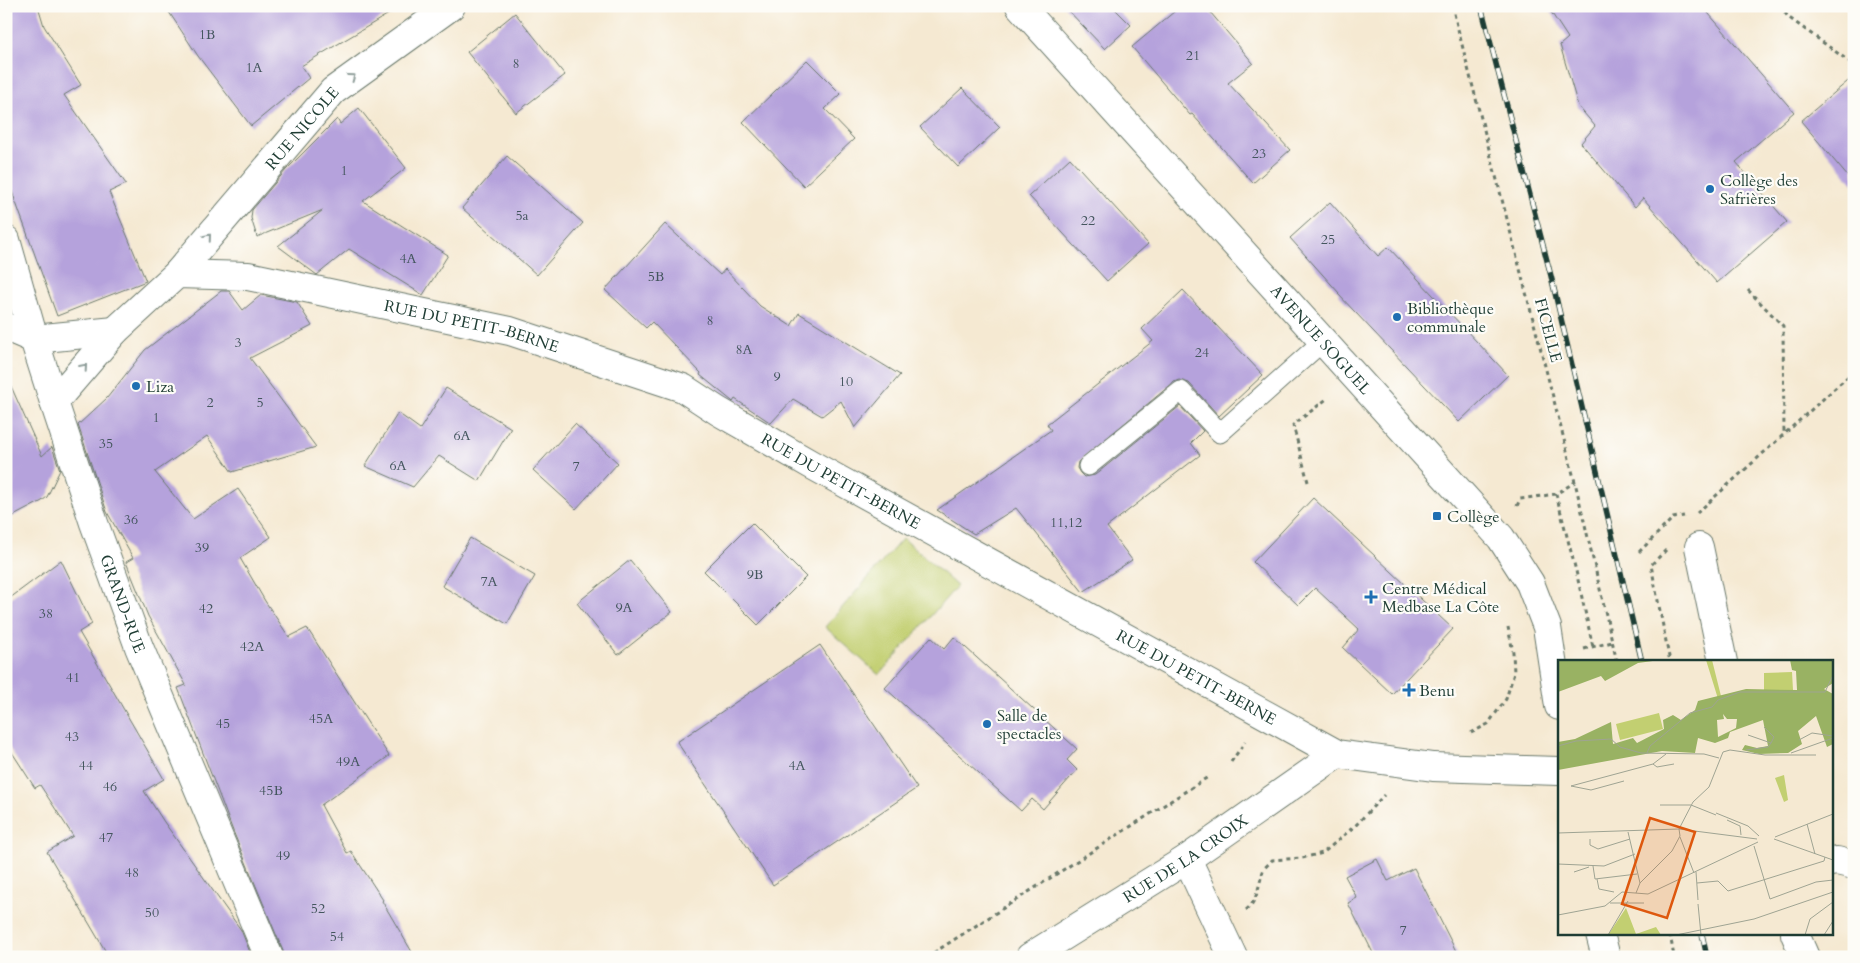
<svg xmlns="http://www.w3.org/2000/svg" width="1860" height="963" font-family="Cardo,serif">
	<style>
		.green { fill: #c2cf71; stroke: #708652 }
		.building { fill: #b5a2dc }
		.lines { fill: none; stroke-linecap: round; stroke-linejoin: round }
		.lane-casing { stroke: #6a796b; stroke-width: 21 }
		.street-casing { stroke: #6a796b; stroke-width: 30 }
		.secondary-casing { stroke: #6a796b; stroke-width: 30 }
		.path { stroke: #6a796b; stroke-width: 3; stroke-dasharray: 4 4; stroke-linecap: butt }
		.lane { stroke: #fff; stroke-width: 19 }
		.street { stroke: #fff; stroke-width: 28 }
		.secondary { stroke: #fff; stroke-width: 28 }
		.rail-casing { stroke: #1f3d34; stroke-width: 5.5 }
		.rail { stroke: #fdfcf7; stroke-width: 4; stroke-dasharray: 11; stroke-linecap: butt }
		.oneway { stroke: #8f9e9a }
		.poi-dot { fill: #1f6fb2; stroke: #fdfcf7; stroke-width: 2 }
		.labels { text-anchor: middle; stroke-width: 4.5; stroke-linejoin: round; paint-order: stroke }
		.number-label { font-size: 14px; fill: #44565e }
		.street-label { font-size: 16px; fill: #1f3d34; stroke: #fdfcf7 }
		.poi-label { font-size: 16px; fill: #1f3d34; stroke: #fdfcf7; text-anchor: start }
		.inset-road { fill: none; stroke: #9fa493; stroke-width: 1 }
		.view { fill: #de580e; fill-opacity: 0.15; stroke: #de580e; stroke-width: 2.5 }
		.inset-edge { fill: none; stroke: #1f3d34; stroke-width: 2.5 }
	</style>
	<rect width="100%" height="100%" fill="#fdfcf7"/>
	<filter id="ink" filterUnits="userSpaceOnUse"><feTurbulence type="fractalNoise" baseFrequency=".02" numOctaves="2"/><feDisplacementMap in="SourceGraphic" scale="10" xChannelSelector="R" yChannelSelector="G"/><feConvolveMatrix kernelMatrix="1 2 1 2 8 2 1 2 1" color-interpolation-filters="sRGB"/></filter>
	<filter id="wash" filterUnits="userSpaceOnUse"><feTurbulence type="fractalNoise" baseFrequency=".0096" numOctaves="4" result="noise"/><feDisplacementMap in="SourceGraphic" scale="20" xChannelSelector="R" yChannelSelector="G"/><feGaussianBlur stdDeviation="1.12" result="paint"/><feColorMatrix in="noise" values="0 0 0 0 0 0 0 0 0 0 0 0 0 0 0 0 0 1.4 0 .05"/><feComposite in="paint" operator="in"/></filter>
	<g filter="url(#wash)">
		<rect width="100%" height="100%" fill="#f5e9d2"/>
		<path class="green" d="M 903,538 L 957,586 L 879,675 L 825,627 Z"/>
		<g id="blocks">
			<path class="building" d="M 6,6 L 38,6 L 44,26 L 81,85 L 64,95 L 126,184 L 109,192 L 146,281 L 57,316 L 6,175 Z
				M 165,6 L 402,6 L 301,66 L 309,78 L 251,126 L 198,56 Z
				M 1064,6 L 1112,6 L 1131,25 L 1105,49 Z
				M 1181,6 L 1205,6 L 1253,63 L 1228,83 L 1290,150 L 1253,183 L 1192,114 L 1190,115 L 1132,47 Z
				M 1547,6 L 1702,6 L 1794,112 L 1736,162 L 1787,222 L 1717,283 L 1643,198 L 1635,207 L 1581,143 L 1595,126 L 1578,106 L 1560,45 L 1568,38 Z
				M 515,13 L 565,75 L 516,113 L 467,52 Z
				M 807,60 L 841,94 L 825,109 L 854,139 L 804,186 L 743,122 Z
				M 1854,76 L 1854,184 L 1801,121 Z
				M 962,88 L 1000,127 L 958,167 L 920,127 Z
				M 359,108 L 406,168 L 363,201 L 448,255 L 423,295 L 349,249 L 317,275 L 278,246 L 323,210 L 257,237 L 251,218 L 252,210 L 286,170 L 337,119 L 340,124 Z
				M 507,156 L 583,223 L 537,275 L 462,208 Z
				M 1070,158 L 1148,244 L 1107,281 L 1029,196 Z
				M 1330,202 L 1378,256 L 1388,247 L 1508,375 L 1459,422 L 1338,294 L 1339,293 L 1290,238 Z
				M 665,224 L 720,275 L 725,269 L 760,306 L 791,326 L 799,313 L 900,375 L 855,428 L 841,401 L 822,416 L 793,399 L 771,423 L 735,399 L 733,402 L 732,401 L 700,375 L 701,373 L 652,322 L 646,328 L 605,290 Z
				M 1183,290 L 1263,375 L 1219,416 L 1189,383 L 1179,380 L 1174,382 L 1078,462 L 1077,468 L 1080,473 L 1084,477 L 1095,475 L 1180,406 L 1203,431 L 1191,443 L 1200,455 L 1107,527 L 1132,560 L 1083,592 L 1016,508 L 974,534 L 937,510 L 1051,430 L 1047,424 L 1153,341 L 1142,329 Z
				M 221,291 L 229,291 L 243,310 L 261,295 L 297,302 L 312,326 L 250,358 L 316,447 L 232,472 L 207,436 L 155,472 L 193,519 L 238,489 L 271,537 L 240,558 L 265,601 L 289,637 L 307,628 L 389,756 L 321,805 L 347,853 L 351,851 L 383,900 L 382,901 L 415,957 L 284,957 L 283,951 L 233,831 L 178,688 L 186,685 L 148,616 L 126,562 L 133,558 L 107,512 L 78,425 L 107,398 L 145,350 Z
				M 6,375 L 42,456 L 52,447 L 60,470 L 47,497 L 42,501 L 6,520 Z
				M 446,388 L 511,428 L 479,481 L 439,456 L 413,487 L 365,466 L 398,413 L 420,429 Z
				M 575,424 L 618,463 L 576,509 L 533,470 Z
				M 1313,498 L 1453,629 L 1392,694 L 1343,648 L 1359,629 L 1315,588 L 1298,605 L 1253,562 Z
				M 752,523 L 806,577 L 758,625 L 704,571 Z
				M 470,538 L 535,576 L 507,624 L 442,586 Z
				M 61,560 L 92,624 L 79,632 L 164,779 L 144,791 L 164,822 L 241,930 L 252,957 L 109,957 L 47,852 L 73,836 L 40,785 L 35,788 L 6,743 L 6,601 Z
				M 630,560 L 672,612 L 618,655 L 577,603 Z
				M 931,637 L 944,649 L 954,637 L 1077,749 L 1067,760 L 1077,770 L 1043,809 L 1032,799 L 1021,811 L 885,688 Z
				M 820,645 L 917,788 L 773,885 L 677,742 Z
				M 1377,859 L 1388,881 L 1414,868 L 1459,957 L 1375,957 L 1348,903 L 1357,898 L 1345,876 Z"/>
		</g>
	</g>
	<g filter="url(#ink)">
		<use href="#blocks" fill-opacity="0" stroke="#6a796b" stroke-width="1"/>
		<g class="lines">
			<g class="lane-casing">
				<path id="lane" d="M 1088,466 L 1181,391 L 1220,433 L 1322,342"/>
			</g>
			<g class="street-casing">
				<g id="street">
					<path id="s1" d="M 6,240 L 34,339 L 54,402 L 94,523 L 139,647 L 269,957"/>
					<path id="s2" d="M 177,274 L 333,91 L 451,6"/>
					<path d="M 6,327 L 34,339 L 115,331"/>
					<path id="s3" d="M 54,402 L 115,331 L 177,274 L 248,276 L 510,331 L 683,388 L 718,411 L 812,465 L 1337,754 L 1433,767 L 1559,771"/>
					<path d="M 1699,547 L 1723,662"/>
					<path d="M 1187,859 L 1233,957"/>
					<path d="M 1831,862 L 1837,861 L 1854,865"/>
					<path d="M 1795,934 L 1805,957"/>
					<path id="s4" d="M 1030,957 L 1187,859 L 1337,754"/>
				</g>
			</g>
			<g class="secondary-casing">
				<g id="secondary">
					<path id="s5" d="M 1020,6 L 1501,538 L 1530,583 L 1547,627 L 1559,706"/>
					<path d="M 1600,934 L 1606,957"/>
				</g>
			</g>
			<path class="path" d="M 1452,6 L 1575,482 L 1617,662
				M 1780,6 L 1788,17 L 1854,65
				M 1748,290 L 1783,326 L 1784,434
				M 1308,482 L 1293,425 L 1328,398
				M 1556,494 L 1576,571 L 1593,647
				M 1517,506 L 1520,499 L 1556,494 L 1575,482
				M 1697,513 L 1854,371
				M 1666,550 L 1651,565 L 1670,662
				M 1639,552 L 1673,518 L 1684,516
				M 1584,649 L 1612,642
				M 1471,733 L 1488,724 L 1506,699 L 1514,673 L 1513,652 L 1508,627
				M 1231,762 L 1245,742
				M 1246,910 C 1259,900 1258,883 1264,869 C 1266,866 1270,863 1272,860 L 1302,858 L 1323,853 L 1356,825 L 1384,795
				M 1670,934 L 1674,957
				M 927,957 L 1208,777"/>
			<use href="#lane" class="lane"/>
			<use href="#street" class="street"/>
			<use href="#secondary" class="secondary"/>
			<g class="rail-casing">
				<path id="rail" d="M 1481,6 L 1551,276 L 1642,662
					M 1702,934 L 1707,957"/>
			</g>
			<use href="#rail" class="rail"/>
		</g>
		<defs><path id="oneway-chevron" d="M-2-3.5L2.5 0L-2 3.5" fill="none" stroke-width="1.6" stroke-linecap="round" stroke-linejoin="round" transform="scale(1.25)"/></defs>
		<g class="oneway">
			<use href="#oneway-chevron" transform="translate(352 77) rotate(-36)"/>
			<use href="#oneway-chevron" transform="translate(208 237) rotate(-50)"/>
			<use href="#oneway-chevron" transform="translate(84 367) rotate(-49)"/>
		</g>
	</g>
	<g class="poi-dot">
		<circle cx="1710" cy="189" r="5"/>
		<circle cx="1397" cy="317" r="5"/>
		<circle cx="136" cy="386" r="5"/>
		<rect x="1432" y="511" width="10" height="10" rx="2.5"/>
		<path d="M1368.5 589.5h5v5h5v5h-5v5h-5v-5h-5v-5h5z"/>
		<path d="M1406.5 682.5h5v5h5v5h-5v5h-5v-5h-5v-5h5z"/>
		<circle cx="987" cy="724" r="5"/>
	</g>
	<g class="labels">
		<g class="number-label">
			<text x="207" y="39">1B</text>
			<text x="1193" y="60">21</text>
			<text x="516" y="68">8</text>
			<text x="254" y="72">1A</text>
			<text x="1259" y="158">23</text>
			<text x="344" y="175">1</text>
			<text x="522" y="220">5a</text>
			<text x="1088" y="225">22</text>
			<text x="1328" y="244">25</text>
			<text x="408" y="263">4A</text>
			<text x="656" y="281">5B</text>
			<text x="710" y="325">8</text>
			<text x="238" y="347">3</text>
			<text x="744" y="354">8A</text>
			<text x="1202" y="357">24</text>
			<text x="777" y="381">9</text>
			<text x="846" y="386">10</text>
			<text x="210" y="407">2</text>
			<text x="260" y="407">5</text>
			<text x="156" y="422">1</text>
			<text x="462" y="440">6A</text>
			<text x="106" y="448">35</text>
			<text x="398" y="470">6A</text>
			<text x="576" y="471">7</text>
			<text x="131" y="524">36</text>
			<text x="1066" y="527">11,12</text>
			<text x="202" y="552">39</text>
			<text x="755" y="579">9B</text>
			<text x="489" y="586">7A</text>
			<text x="624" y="612">9A</text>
			<text x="206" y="613">42</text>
			<text x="46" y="618">38</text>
			<text x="252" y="651">42A</text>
			<text x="73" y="682">41</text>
			<text x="321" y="723">45A</text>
			<text x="223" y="728">45</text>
			<text x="72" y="741">43</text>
			<text x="348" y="766">49A</text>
			<text x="86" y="770">44</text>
			<text x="797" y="770">4A</text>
			<text x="110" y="791">46</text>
			<text x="271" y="795">45B</text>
			<text x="106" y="842">47</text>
			<text x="283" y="860">49</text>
			<text x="132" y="877">48</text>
			<text x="318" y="913">52</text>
			<text x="152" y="917">50</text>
			<text x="1403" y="935">7</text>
			<text x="337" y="941">54</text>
		</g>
		<g class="street-label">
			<text dy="6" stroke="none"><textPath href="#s2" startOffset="192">RUE NICOLE</textPath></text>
			<text dy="6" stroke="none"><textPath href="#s3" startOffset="478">RUE DU PETIT-BERNE</textPath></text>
			<text transform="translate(1549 330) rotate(75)" y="6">FICELLE</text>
			<text dy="6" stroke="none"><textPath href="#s5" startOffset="449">AVENUE SOGUEL</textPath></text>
			<text dy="6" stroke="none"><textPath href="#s3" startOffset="882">RUE DU PETIT-BERNE</textPath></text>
			<text dy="6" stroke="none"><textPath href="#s1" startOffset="382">GRAND-RUE</textPath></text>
			<text dy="6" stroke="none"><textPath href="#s3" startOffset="1288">RUE DU PETIT-BERNE</textPath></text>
			<text dy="6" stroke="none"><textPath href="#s4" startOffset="184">RUE DE LA CROIX</textPath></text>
		</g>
		<g class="poi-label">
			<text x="1720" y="186">Collège des<tspan x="1720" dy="18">Safrières</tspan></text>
			<text x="1407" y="314">Bibliothèque<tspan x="1407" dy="18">communale</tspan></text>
			<text x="146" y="392">Liza</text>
			<text x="1447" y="522">Collège</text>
			<text x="1382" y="594">Centre Médical<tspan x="1382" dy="18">Medbase La Côte</tspan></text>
			<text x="1419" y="696">Benu</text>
			<text x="997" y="721">Salle de<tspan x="997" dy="18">spectacles</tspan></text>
		</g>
	</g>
	<g transform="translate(1558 660)">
		<rect width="275" height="275" fill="#f5e9d2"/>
		<path d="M 148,0 L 154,0 L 164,40 L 161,42 ZM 234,12 L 235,30 L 206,30 L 206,13 ZM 101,53 L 105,69 L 62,80 L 58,64 ZM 226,115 L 230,140 L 226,142 L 217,118 ZM 68,248 L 78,274 L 98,267 L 103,275 L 50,275 Z" fill="#c2cf71"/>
		<path d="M 0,0 L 102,0 L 80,3 L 47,21 L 43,16 L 0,32 ZM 232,0 L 275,0 L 275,23 L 266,29 L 275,34 L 275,84 L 269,87 L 258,56 L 240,71 L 244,84 L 230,93 L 201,94 L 184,90 L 187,85 L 199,88 L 210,86 L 205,60 L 172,72 L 170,78 L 157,83 L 140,78 L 137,93 L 104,91 L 0,110 L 0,82 L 17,79 L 53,62 L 55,84 L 75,78 L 79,83 L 106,69 L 105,60 L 115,55 L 123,60 L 137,50 L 140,41 L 188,29 L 239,30 L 238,11 L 234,10 ZM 165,54 L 169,59 L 179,59 L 178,68 L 160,77 L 159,60 L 166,59 Z" fill="#99b263" fill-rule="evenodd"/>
		<path class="inset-road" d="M 206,67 L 216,77 L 213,83M 241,80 L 254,73 L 275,76M 0,86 L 18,81 L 53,79 L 62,87 L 83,93 L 146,94 L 161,98M 188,90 L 210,87 L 213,83 L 190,75M 89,93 L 92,86 L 132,53 L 154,47 L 160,40 L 182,32 L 267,32 L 275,15M 233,93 L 275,78M 95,104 L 99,107 L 116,104M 66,121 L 33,130 L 13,126 L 95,104 L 108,94M 102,145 L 133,145 L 158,155M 158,153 L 190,166 L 201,176M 169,160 L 182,166 L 183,175M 249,164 L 257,194M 70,172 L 82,223M 0,173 L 121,169 L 199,179M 122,177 L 136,213M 217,177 L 275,154M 32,179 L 32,185 L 40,189 L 72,179M 216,179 L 275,200M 196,186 L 212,239 L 258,222 L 275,220M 0,204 L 46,206 L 77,194M 35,206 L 37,219 L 79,214M 16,212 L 31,207M 138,212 L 140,240M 39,219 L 41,229 L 56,232M 139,223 L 160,221 L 170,231 L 266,201 L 267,197M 78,233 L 82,223 L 114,191 L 122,176 L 121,169 L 135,142 L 151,127 L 165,92 L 172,90 L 207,95 L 258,95M 52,243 L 86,243M 140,244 L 143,275M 0,255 L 47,246 L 64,232 L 90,234 L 200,182M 50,275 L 70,241M 118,275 L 196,259 L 275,232M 247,275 L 252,259 L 275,242M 266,275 L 275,261"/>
		<path class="view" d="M 92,158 L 137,172 L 109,258 L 64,244 Z"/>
		<rect width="275" height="275" class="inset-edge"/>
	</g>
	<rect width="1860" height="963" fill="none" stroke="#fdfcf7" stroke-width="25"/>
</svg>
